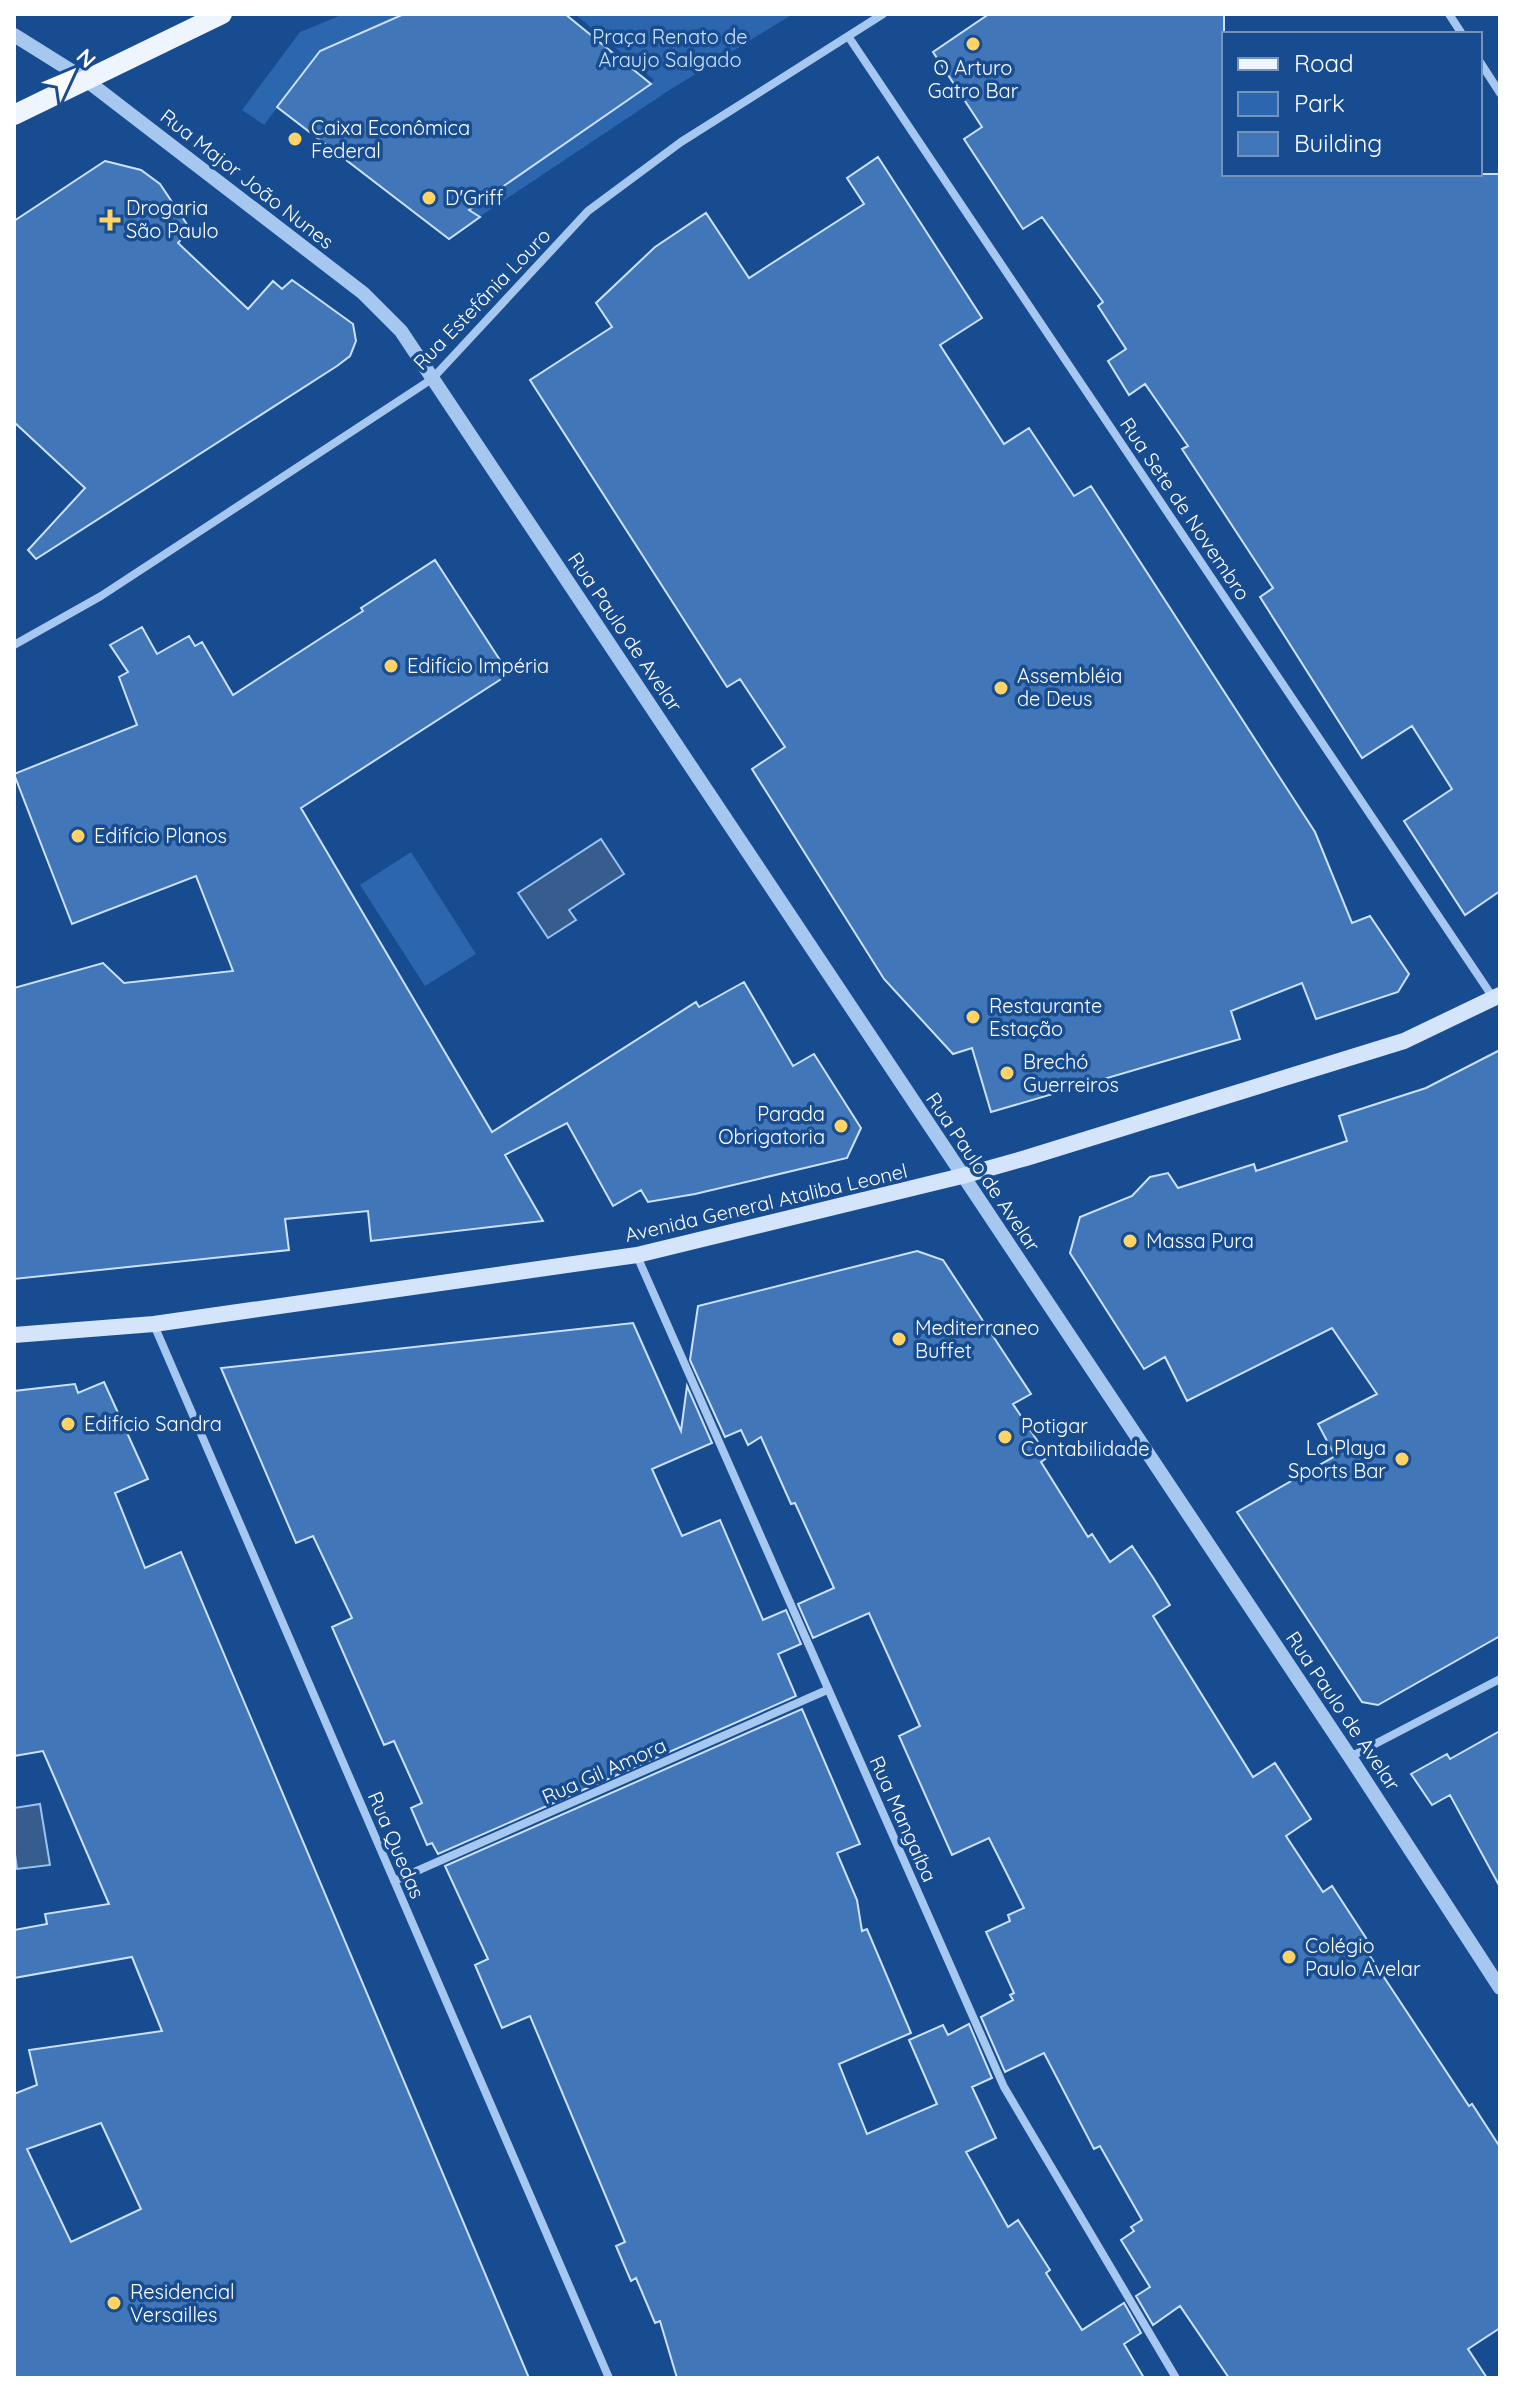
<svg xmlns="http://www.w3.org/2000/svg" width="1514" height="2392" font-family="Quicksand,sans-serif">
	<style>
		.green { fill: #2b66ae }
		.water { fill: #375d8e; stroke: #99c2f1; stroke-width: 2 }
		.building { fill: #4176b8; stroke: #cce1fb; stroke-width: 2; fill-rule: evenodd }
		.lines { fill: none; stroke-linecap: round; stroke-linejoin: round }
		.minor { stroke: #a6c7ef; stroke-width: 8 }
		.tertiary { stroke: #a6c7ef; stroke-width: 14 }
		.secondary { stroke: #d4e4fb; stroke-width: 16 }
		.primary { stroke: #eef5ff; stroke-width: 20 }
		.poi-dot { fill: #ffd364; stroke: #184c90; stroke-width: 3 }
		.labels { text-anchor: middle; stroke-width: 7; stroke-linejoin: round; paint-order: stroke }
		.park-label { font-size: 20px; fill: #cce1fb; stroke: #184c90 }
		.poi-label { font-size: 20px; fill: #fff; stroke: #184c90; text-anchor: start }
		.street-label { font-size: 20px; fill: #fff; stroke: #184c90 }
	</style>
	<rect width="100%" height="100%" fill="#184c90"/>
	<path class="green" d="M 344,14 L 404,14 L 317,55 L 264,125 L 242,110 L 300,32 Z
		M 575,14 L 793,14 L 668,91 L 479,217 L 459,202 L 596,73 L 629,100 L 654,80 Z
		M 411,852 L 476,954 L 425,986 L 360,885 Z"/>
	<path class="water" d="M 601,839 L 624,874 L 569,910 L 576,920 L 548,938 L 518,893 Z
		M 40,1804 L 50,1865 L 17,1869 L 14,1847 L 14,1808 Z"/>
	<path class="building" d="M 404,14 L 565,14 L 651,84 L 469,210 L 480,217 L 449,239 L 277,107 L 320,51 Z
		M 989,14 L 1224,14 L 1224,174 L 1500,174 L 1500,891 L 1465,915 L 1404,821 L 1452,789 L 1412,726 L 1362,758 L 1260,597 L 1273,588 L 1182,449 L 1188,446 L 1145,384 L 1129,395 L 1108,361 L 1126,349 L 1098,306 L 1103,302 L 1042,217 L 1023,229 L 964,139 L 982,127 L 933,52 Z
		M 878,157 L 982,318 L 940,345 L 1004,444 L 1029,428 L 1074,496 L 1091,486 L 1315,832 L 1352,923 L 1370,916 L 1409,974 L 1398,992 L 1316,1019 L 1302,983 L 1231,1011 L 1240,1039 L 991,1112 L 972,1048 L 953,1054 L 884,979 L 752,769 L 785,747 L 740,679 L 727,687 L 530,380 L 612,327 L 596,303 L 655,247 L 706,213 L 749,278 L 864,204 L 847,178 Z
		M 105,161 L 141,170 L 160,184 L 190,229 L 178,243 L 248,309 L 273,281 L 282,289 L 292,280 L 353,324 L 356,341 L 350,356 L 337,366 L 36,559 L 28,550 L 85,488 L 14,422 L 14,221 Z
		M 435,560 L 509,674 L 301,808 L 492,1132 L 696,1002 L 699,1007 L 744,982 L 793,1066 L 814,1054 L 861,1128 L 847,1158 L 695,1194 L 648,1202 L 641,1190 L 613,1206 L 567,1123 L 505,1155 L 543,1221 L 371,1241 L 368,1211 L 285,1219 L 289,1250 L 14,1279 L 14,988 L 103,963 L 124,983 L 233,971 L 196,876 L 72,924 L 14,774 L 137,725 L 119,677 L 128,672 L 110,645 L 142,627 L 157,654 L 189,636 L 195,646 L 202,642 L 233,695 L 363,611 L 361,608 Z
		M 1500,1050 L 1500,1636 L 1378,1705 L 1362,1702 L 1237,1512 L 1335,1456 L 1318,1424 L 1377,1394 L 1332,1328 L 1187,1401 L 1165,1357 L 1144,1369 L 1070,1253 L 1080,1217 L 1132,1196 L 1150,1177 L 1168,1173 L 1178,1188 L 1254,1164 L 1256,1171 L 1347,1141 L 1339,1116 L 1426,1088 Z
		M 917,1251 L 943,1260 L 1031,1394 L 1013,1404 L 1048,1457 L 1041,1462 L 1088,1537 L 1092,1534 L 1110,1562 L 1132,1546 L 1154,1579 L 1170,1605 L 1153,1616 L 1253,1777 L 1275,1763 L 1311,1819 L 1286,1836 L 1323,1892 L 1332,1886 L 1370,1944 L 1364,1947 L 1469,2106 L 1472,2104 L 1500,2147 L 1500,2328 L 1468,2349 L 1487,2378 L 1229,2378 L 1180,2306 L 1153,2325 L 1136,2296 L 1150,2287 L 1121,2240 L 1134,2231 L 1131,2227 L 1142,2220 L 1100,2146 L 1094,2149 L 1044,2053 L 1005,2072 L 981,2017 L 1013,2000 L 1010,1995 L 1014,1993 L 986,1932 L 1010,1921 L 1008,1915 L 1024,1908 L 989,1838 L 952,1855 L 899,1736 L 920,1726 L 869,1613 L 813,1638 L 798,1604 L 834,1588 L 795,1503 L 791,1504 L 761,1437 L 748,1445 L 741,1430 L 725,1437 L 690,1360 L 698,1306 Z
		M 633,1323 L 681,1431 L 687,1386 L 712,1443 L 652,1469 L 682,1536 L 720,1520 L 763,1620 L 786,1610 L 801,1644 L 778,1654 L 796,1696 L 438,1854 L 432,1843 L 427,1845 L 411,1808 L 422,1803 L 394,1741 L 384,1745 L 332,1627 L 352,1618 L 313,1536 L 296,1543 L 221,1368 Z
		M 104,1382 L 148,1479 L 115,1493 L 145,1568 L 181,1552 L 529,2378 L 14,2378 L 14,2094 L 37,2085 L 29,2050 L 162,2031 L 132,1957 L 14,1978 L 14,1930 L 47,1924 L 45,1914 L 109,1904 L 43,1751 L 14,1756 L 14,1391 L 75,1384 L 78,1393 ZM 101,2123 L 141,2209 L 71,2242 L 27,2149 Z
		M 802,1709 L 860,1844 L 837,1853 L 857,1900 L 862,1931 L 867,1929 L 911,2033 L 839,2064 L 867,2134 L 937,2104 L 909,2040 L 943,2025 L 948,2035 L 969,2024 L 992,2078 L 972,2087 L 996,2138 L 966,2152 L 1008,2227 L 1018,2220 L 1050,2270 L 1046,2273 L 1082,2330 L 1124,2303 L 1141,2333 L 1124,2344 L 1144,2378 L 677,2378 L 660,2321 L 655,2323 L 636,2278 L 631,2281 L 616,2246 L 625,2242 L 530,2016 L 502,2028 L 475,1965 L 488,1959 L 445,1866 Z
		M 1500,1731 L 1500,1887 L 1450,1795 L 1432,1805 L 1411,1774 L 1447,1754 L 1450,1759 Z"/>
	<g class="lines">
		<path class="minor" d="M 1449,14 L 1462,34
			M 848,36 L 1494,999
			M 1480,62 L 1500,93
			M 14,645 L 101,596 L 432,379 L 588,211 L 681,142 L 883,14
			M 637,1256 L 1004,2087 L 1176,2378
			M 154,1325 L 609,2378
			M 1350,1757 L 1500,1679
			M 394,1881 L 827,1690"/>
		<path class="tertiary" d="M 14,35 L 86,80 L 363,293 L 401,331 L 1350,1757 L 1500,1988"/>
		<path class="secondary" d="M 14,1335 L 154,1324 L 637,1255 L 962,1176 L 1026,1158 L 1404,1041 L 1500,995"/>
		<path class="primary" d="M 14,115 L 222,14"/>
	</g>
	<g class="poi-dot">
		<circle cx="973" cy="44" r="8"/>
		<circle cx="295" cy="139" r="8"/>
		<circle cx="429" cy="198" r="8"/>
		<path d="M106 208h8v8h8v8h-8v8h-8v-8h-8v-8h8z"/>
		<circle cx="391" cy="666" r="8"/>
		<circle cx="1001" cy="688" r="8"/>
		<circle cx="78" cy="836" r="8"/>
		<circle cx="973" cy="1017" r="8"/>
		<circle cx="1007" cy="1073" r="8"/>
		<circle cx="841" cy="1126" r="8"/>
		<circle cx="1130" cy="1241" r="8"/>
		<circle cx="899" cy="1339" r="8"/>
		<circle cx="68" cy="1424" r="8"/>
		<circle cx="1005" cy="1437" r="8"/>
		<circle cx="1402" cy="1459" r="8"/>
		<circle cx="1289" cy="1957" r="8"/>
		<circle cx="114" cy="2303" r="8"/>
	</g>
	<g class="labels">
		<g class="park-label">
			<text x="670" y="44">Praça Renato de<tspan x="670" dy="23">Araujo Salgado</tspan></text>
		</g>
		<g class="poi-label">
			<text x="973" y="75" text-anchor="middle">O Arturo<tspan x="973" dy="23">Gatro Bar</tspan></text>
			<text x="311" y="135">Caixa Econômica<tspan x="311" dy="23">Federal</tspan></text>
			<text x="445" y="205">D'Griff</text>
			<text x="126" y="215">Drogaria<tspan x="126" dy="23">São Paulo</tspan></text>
			<text x="407" y="673">Edifício Impéria</text>
			<text x="1017" y="683">Assembléia<tspan x="1017" dy="23">de Deus</tspan></text>
			<text x="94" y="843">Edifício Planos</text>
			<text x="989" y="1013">Restaurante<tspan x="989" dy="23">Estação</tspan></text>
			<text x="1023" y="1069">Brechó<tspan x="1023" dy="23">Guerreiros</tspan></text>
			<text x="825" y="1121" text-anchor="end">Parada<tspan x="825" dy="23">Obrigatoria</tspan></text>
			<text x="1146" y="1248">Massa Pura</text>
			<text x="915" y="1335">Mediterraneo<tspan x="915" dy="23">Buffet</tspan></text>
			<text x="84" y="1431">Edifício Sandra</text>
			<text x="1021" y="1433">Potigar<tspan x="1021" dy="23">Contabilidade</tspan></text>
			<text x="1386" y="1455" text-anchor="end">La Playa<tspan x="1386" dy="23">Sports Bar</tspan></text>
			<text x="1305" y="1953">Colégio<tspan x="1305" dy="23">Paulo Avelar</tspan></text>
			<text x="130" y="2299">Residencial<tspan x="130" dy="23">Versailles</tspan></text>
		</g>
		<g class="street-label">
			<text transform="translate(247 179) rotate(38)" y="7">Rua Major João Nunes</text>
			<text transform="translate(482 299) rotate(-46)" y="7">Rua Estefânia Louro</text>
			<text transform="translate(1185 509) rotate(56)" y="7">Rua Sete de Novembro</text>
			<text transform="translate(625 632) rotate(56)" y="7">Rua Paulo de Avelar</text>
			<text transform="translate(983 1172) rotate(56)" y="7">Rua Paulo de Avelar</text>
			<text transform="translate(766 1203) rotate(-13)" y="7">Avenida General Ataliba Leonel</text>
			<text transform="translate(1343 1711) rotate(56)" y="7">Rua Paulo de Avelar</text>
			<text transform="translate(604 1771) rotate(-24)" y="7">Rua Gil Amora</text>
			<text transform="translate(903 1819) rotate(66)" y="7">Rua Mangaíba</text>
			<text transform="translate(396 1845) rotate(67)" y="7">Rua Quedas</text>
		</g>
	</g>
	<rect width="1514" height="2392" fill="none" stroke="#ffffff" stroke-width="32"/>
	<rect x="1222" y="32" width="260" height="144" fill="#184c90" stroke="#7494bc" stroke-width="2"/>
	<rect x="1238" y="58" width="40" height="12" fill="#eef5ff" stroke="#7494bc" stroke-width="2"/>
	<text x="1294" y="72" font-size="24" fill="#ffffff">Road</text>
	<rect x="1238" y="92" width="40" height="24" fill="#2b66ae" stroke="#7494bc" stroke-width="2"/>
	<text x="1294" y="112" font-size="24" fill="#ffffff">Park</text>
	<rect x="1238" y="132" width="40" height="24" fill="#4176b8" stroke="#7494bc" stroke-width="2"/>
	<text x="1294" y="152" font-size="24" fill="#ffffff">Building</text>
	<g transform="translate(72 72) rotate(46)" stroke="#184c90" stroke-width="6" paint-order="stroke">
	<path d="M0-6L14 30L0 20L-14 30Z" fill="#ffffff"/>
	<text y="-12" font-size="22" font-weight="bold" text-anchor="middle" fill="#ffffff">N</text>
	</g>
</svg>
